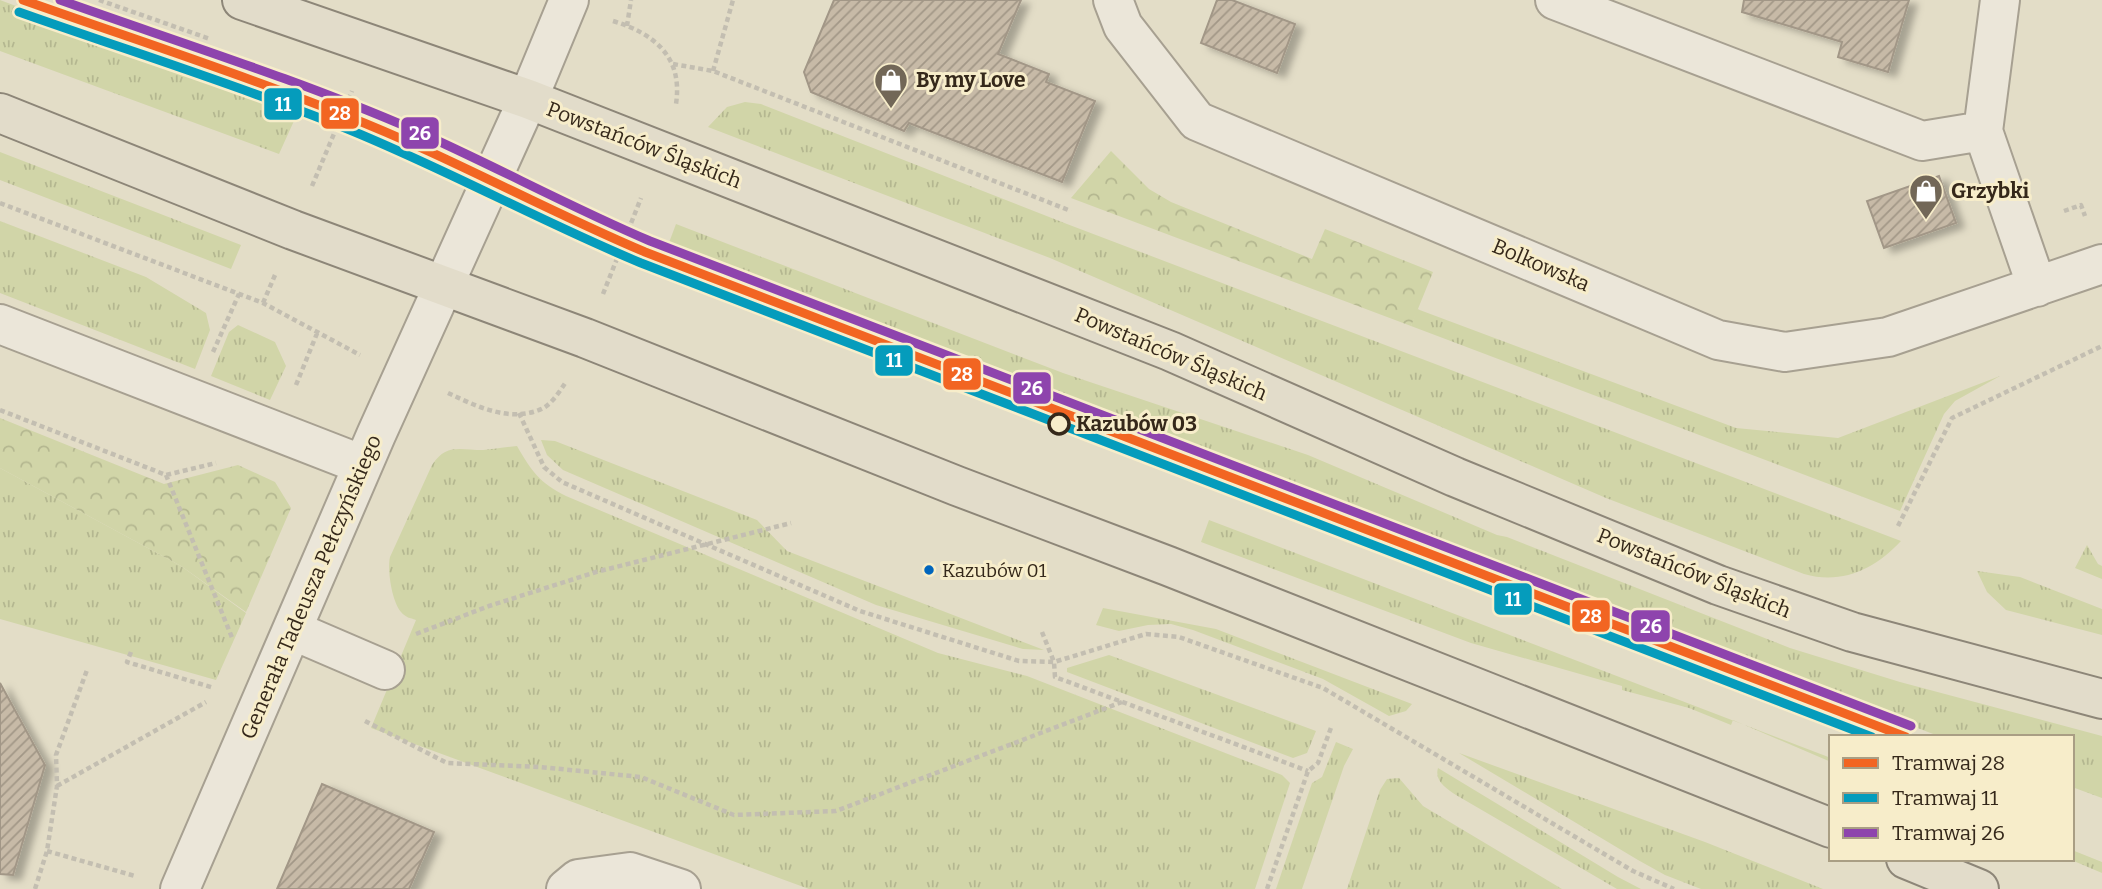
<svg xmlns="http://www.w3.org/2000/svg" width="2102" height="889" font-family="Bitter,serif">
	<style>
		.grass { fill: url(#grass-tufts) }
		.forest { fill: url(#forest-crowns) }
		.building { fill: url(#building-hatch); stroke: #a29787; stroke-width: 2; filter: url(#shadow) }
		.lines { fill: none; stroke-linecap: round; stroke-linejoin: round }
		.minor-casing { stroke: #a7a091; stroke-width: 42 }
		.major-casing { stroke: #8d8678; stroke-width: 42 }
		.path { stroke: #c3beb1; stroke-width: 4.5; stroke-dasharray: 5 3.5; stroke-linecap: butt }
		.minor { stroke: #ebe6d9; stroke-width: 38 }
		.major { stroke: #e2dcca; stroke-width: 38 }
		.tram-1-casing { stroke: #f7edca; stroke-width: 14 }
		.tram-2-casing { stroke: #f7edca; stroke-width: 14 }
		.tram-3-casing { stroke: #f7edca; stroke-width: 14 }
		.tram-1 { stroke: #f26522; stroke-width: 9 }
		.tram-2 { stroke: #059cbc; stroke-width: 9 }
		.tram-3 { stroke: #8e44ad; stroke-width: 9 }
		.stop-dot { fill: #f7edca; stroke: #35281a; stroke-width: 3.5 }
		.bus-dot { fill: #0065bd; stroke: #f7edca; stroke-width: 2.5 }
		.labels { text-anchor: middle; stroke-width: 6; stroke-linejoin: round; paint-order: stroke }
		.bus-label { font-size: 19px; fill: #35281a; stroke: #f7edca; text-anchor: start }
		.poi-label { font-size: 21px; font-weight: bold; fill: #35281a; stroke: #f7edca; text-anchor: start }
		.street-label { font-size: 21px; fill: #35281a; stroke: #f7edca }
		.stop-label { font-size: 21px; font-weight: bold; fill: #35281a; stroke: #f7edca; text-anchor: start }
		.line-badge { stroke: #f7edca; stroke-width: 2.5 }
		.badge-label { font-size: 19px; text-anchor: middle; font-weight: bold; fill: #fff }
	</style>
	<defs>
		<pattern id="grass-tufts" width="24" height="20" patternUnits="userSpaceOnUse" patternTransform="scale(1.75)"><rect width="24" height="20" fill="#d1d5a8"/><path d="M3 7l-1-3M5 7V3M7 7l1-3M15 17l-1-3M17 17v-4M19 17l1-3" fill="none" stroke="#b4b790"/></pattern>
		<pattern id="forest-crowns" width="20" height="18" patternUnits="userSpaceOnUse" patternTransform="scale(1.75)"><rect width="20" height="18" fill="#d1d5a8"/><path d="M2 6a3 3 0 1 1 6 0M12 15a3 3 0 1 1 6 0" fill="none" stroke="#b4b790"/></pattern>
		<pattern id="building-hatch" width="6" height="6" patternUnits="userSpaceOnUse" patternTransform="scale(1.75)"><rect width="6" height="6" fill="#c7baa7"/><path d="M-1 1l2-2M0 6l6-6M5 7l2-2" fill="none" stroke="#a29787"/></pattern>
		<filter id="shadow"><feDropShadow dx="8" dy="4.5" stdDeviation="3.5" flood-color="#0004"/></filter>
	</defs>
	<rect width="100%" height="100%" fill="#e3ddc7"/>
	<path class="grass" d="M 0,0 L 298,112 L 279,154 L 0,51 Z
		M 745,102 L 761,104 L 1067,224 L 1901,541 C 1875,569 1842,585 1804,574 L 1606,498 L 1050,258 L 708,127 L 727,107 Z
		M 0,152 L 241,245 L 231,269 L 0,180 Z
		M 0,221 L 146,277 L 206,313 L 210,330 L 195,369 L 0,293 Z
		M 676,224 L 1063,373 L 1308,455 L 1497,535 L 1507,537 L 1790,648 L 1900,682 L 2102,736 L 2102,798 L 2072,787 L 2072,737 L 1941,737 L 667,248 Z
		M 1417,309 L 1736,428 L 1838,438 L 2000,376 L 1955,401 L 1944,414 L 1900,511 L 1411,326 Z
		M 238,325 L 275,342 L 286,366 L 270,400 L 211,376 L 229,332 Z
		M 541,440 L 555,441 L 757,520 L 787,551 L 1044,650 L 1023,649 L 876,605 L 563,470 L 547,455 Z
		M 517,446 C 532,472 539,482 566,496 L 938,653 L 1027,676 L 1282,775 L 1290,783 L 1255,889 L 809,889 L 371,728 L 416,620 C 410,618 405,617 401,612 C 392,602 387,570 390,557 L 432,465 C 446,443 460,450 483,450 C 494,449 506,447 517,446 Z
		M 0,468 L 181,566 L 246,613 L 216,680 L 0,619 Z
		M 1209,520 L 1831,758 L 1831,762 L 1733,720 L 1731,725 L 1689,708 L 1622,690 L 1622,686 L 1471,643 L 1201,542 Z
		M 2087,545 L 2098,564 L 2102,566 L 2102,579 L 2075,568 Z
		M 1977,571 L 2020,577 L 2102,609 L 2102,635 L 2006,610 L 1987,592 Z
		M 1103,608 L 1216,629 L 1412,704 L 1406,711 L 1389,716 L 1323,679 L 1193,630 L 1171,624 L 1148,625 L 1119,631 L 1096,625 Z
		M 1109,655 L 1316,731 L 1307,753 L 1293,758 L 1067,672 L 1067,668 Z
		M 1336,742 L 1353,749 L 1344,766 L 1302,889 L 1276,889 L 1312,783 L 1322,777 Z
		M 1459,753 L 1705,842 L 1823,889 L 1701,889 L 1665,875 L 1638,860 Z
		M 1438,768 L 1618,877 L 1641,889 L 1617,889 L 1456,795 C 1447,789 1434,781 1438,768 Z
		M 1399,778 L 1423,806 L 1562,889 L 1347,889 L 1380,790 L 1387,779 Z
		M 2072,850 L 2102,862 L 2102,873 L 2069,859 L 2072,859 Z"/>
	<path class="forest" d="M 1111,151 L 1149,189 L 1171,202 L 1312,259 L 1325,229 L 1433,272 L 1411,326 L 1071,198 Z
		M 0,418 L 164,484 L 238,465 L 275,482 L 291,508 L 246,612 L 181,566 L 0,468 Z"/>
	<path class="building" d="M 834,0 L 1021,0 L 998,54 L 1049,74 L 1046,82 L 1095,101 L 1062,182 L 909,123 L 904,131 L 811,92 L 804,72 Z
		M 1217,0 L 1232,0 L 1295,24 L 1277,73 L 1201,43 Z
		M 1744,0 L 1909,0 L 1888,72 L 1838,57 L 1842,42 L 1742,12 Z
		M 1939,176 L 1956,223 L 1884,248 L 1867,201 Z
		M 0,683 L 45,765 L 13,875 L 0,874 Z
		M 322,784 L 434,832 L 409,889 L 277,889 Z"/>
	<g class="lines">
		<g class="minor-casing">
			<path id="minor" d="M 1113,0 L 1123,26 L 1197,121 L 1718,340 L 1785,352 L 1888,337 L 2102,264
				M 1555,0 L 1922,141 L 1983,131
				M 2000,0 L 1983,131 L 2037,287
				M 0,324 L 363,465
				M 292,630 L 385,670
				M 180,889 L 376,435 L 528,99 L 569,0
				M 566,889 L 578,879 L 630,872 L 681,889"/>
		</g>
		<g class="major-casing">
			<path id="major" d="M 242,0 L 528,99 L 1170,351 L 1455,477 L 1718,585 L 1852,632 L 2102,699
				M 0,113 L 293,230 L 585,338 L 957,486 L 1168,566 L 1831,828
				M 1906,859 L 1979,889"/>
		</g>
		<path class="path" d="M 99,0 L 210,39
			M 613,21 C 655,34 683,57 676,104
			M 627,26 L 631,0
			M 673,64 L 713,71 L 1071,211
			M 713,71 L 733,0
			M 312,186 L 352,91
			M 0,203 L 263,303 L 360,355
			M 2064,211 L 2081,205 L 2085,216
			M 603,294 L 641,198
			M 263,303 L 275,275
			M 213,352 L 239,294
			M 296,385 L 318,331
			M 448,393 C 476,406 508,422 539,410 C 551,406 559,392 566,382
			M 0,410 L 166,475 L 216,463
			M 519,413 L 544,467 L 562,482 L 860,611 L 1019,661 L 1054,662 L 1146,634 L 1179,637 L 1323,688 L 1633,871 L 1674,889
			M 166,475 L 233,640
			M 1898,526 L 1952,418 L 2102,346
			M 1042,632 L 1054,662 L 1055,677 L 1308,771
			M 416,634 L 489,606 L 596,572 L 791,523
			M 131,652 L 127,662 L 214,688
			M 365,721 L 447,763 L 540,767 L 641,777 L 734,815 L 836,811 L 1122,702
			M 57,786 L 206,702
			M 47,851 L 135,876
			M 35,889 L 47,851 L 57,786 L 56,755 L 87,670
			M 1267,889 L 1308,771 L 1318,763 L 1332,725"/>
		<use href="#minor" class="minor"/>
		<use href="#major" class="major"/>
		<g class="tram-1-casing">
			<path id="tram-1" d="M 23,0 C 130,38 239,73 344,115 C 447,155 543,209 645,252 L 1906,737"/>
		</g>
		<g class="tram-2-casing">
			<path id="tram-2" d="M 19,12 C 126,50 235,84 340,126 C 443,167 539,221 641,263 L 1872,737"/>
		</g>
		<g class="tram-3-casing">
			<path id="tram-3" d="M 60,0 C 178,42 299,80 414,130 C 493,165 570,207 650,241 L 1911,726"/>
		</g>
		<use href="#tram-1" class="tram-1"/>
		<use href="#tram-2" class="tram-2"/>
		<use href="#tram-3" class="tram-3"/>
	</g>
	<defs>
		<g id="shop-pin" transform="scale(1.75)"><path d="M0 17L-7.5 6A9.5 9.5 0 1 1 7.5 6Z" fill="#726757" stroke="#f7edca"/><path d="M-5-2.5h2.3a2.7 3.5 0 0 1 5.4 0H5L5.5 6h-11ZM-1.5-2.5h3a1.5 2.3 0 0 0-3 0Z" fill="#fff"/></g>
	</defs>
	<g fill-rule="evenodd">
		<use href="#shop-pin" x="891" y="80"/>
		<use href="#shop-pin" x="1926" y="191"/>
	</g>
	<circle class="stop-dot" cx="1059" cy="424" r="10"/>
	<circle class="bus-dot" cx="929" cy="570" r="6"/>
	<g class="labels">
		<g class="bus-label">
			<text x="942" y="577">Kazubów 01</text>
		</g>
		<g class="poi-label">
			<text x="916" y="87">By my Love</text>
			<text x="1951" y="198">Grzybki</text>
		</g>
		<g class="street-label">
			<text transform="translate(644 145) rotate(21)" y="7">Powstańców Śląskich</text>
			<text transform="translate(1541 265) rotate(23)" y="7">Bolkowska</text>
			<text transform="translate(1171 354) rotate(23)" y="7">Powstańców Śląskich</text>
			<text transform="translate(1694 573) rotate(22)" y="7">Powstańców Śląskich</text>
			<text transform="translate(311 587) rotate(-67)" y="7">Generała Tadeusza Pełczyńskiego</text>
		</g>
		<g class="stop-label">
			<text x="1076" y="431">Kazubów 03</text>
		</g>
	</g>
	<g class="line-badge">
		<rect x="263" y="87" width="40" height="34" rx="7" fill="#059cbc"/>
		<rect x="320" y="97" width="40" height="33" rx="7" fill="#f26522"/>
		<rect x="400" y="116" width="40" height="34" rx="7" fill="#8e44ad"/>
		<rect x="874" y="344" width="40" height="33" rx="7" fill="#059cbc"/>
		<rect x="942" y="357" width="40" height="34" rx="7" fill="#f26522"/>
		<rect x="1012" y="371" width="40" height="34" rx="7" fill="#8e44ad"/>
		<rect x="1493" y="582" width="40" height="34" rx="7" fill="#059cbc"/>
		<rect x="1571" y="599" width="40" height="34" rx="7" fill="#f26522"/>
		<rect x="1630" y="609" width="41" height="34" rx="7" fill="#8e44ad"/>
	</g>
	<g class="badge-label">
		<text x="283" y="111">11</text>
		<text x="340" y="120">28</text>
		<text x="420" y="140">26</text>
		<text x="894" y="367">11</text>
		<text x="962" y="381">28</text>
		<text x="1032" y="395">26</text>
		<text x="1513" y="606">11</text>
		<text x="1591" y="623">28</text>
		<text x="1651" y="633">26</text>
	</g>
	<rect x="1829" y="735" width="245" height="126" fill="#f7edca" stroke="#a99e84" stroke-width="2"/>
	<rect x="1843" y="758" width="35" height="10" fill="#f26522" stroke="#a99e84" stroke-width="2"/>
	<text x="1892" y="770" font-size="21" fill="#35281a">Tramwaj 28</text>
	<rect x="1843" y="793" width="35" height="10" fill="#059cbc" stroke="#a99e84" stroke-width="2"/>
	<text x="1892" y="805" font-size="21" fill="#35281a">Tramwaj 11</text>
	<rect x="1843" y="828" width="35" height="10" fill="#8e44ad" stroke="#a99e84" stroke-width="2"/>
	<text x="1892" y="840" font-size="21" fill="#35281a">Tramwaj 26</text>
</svg>
